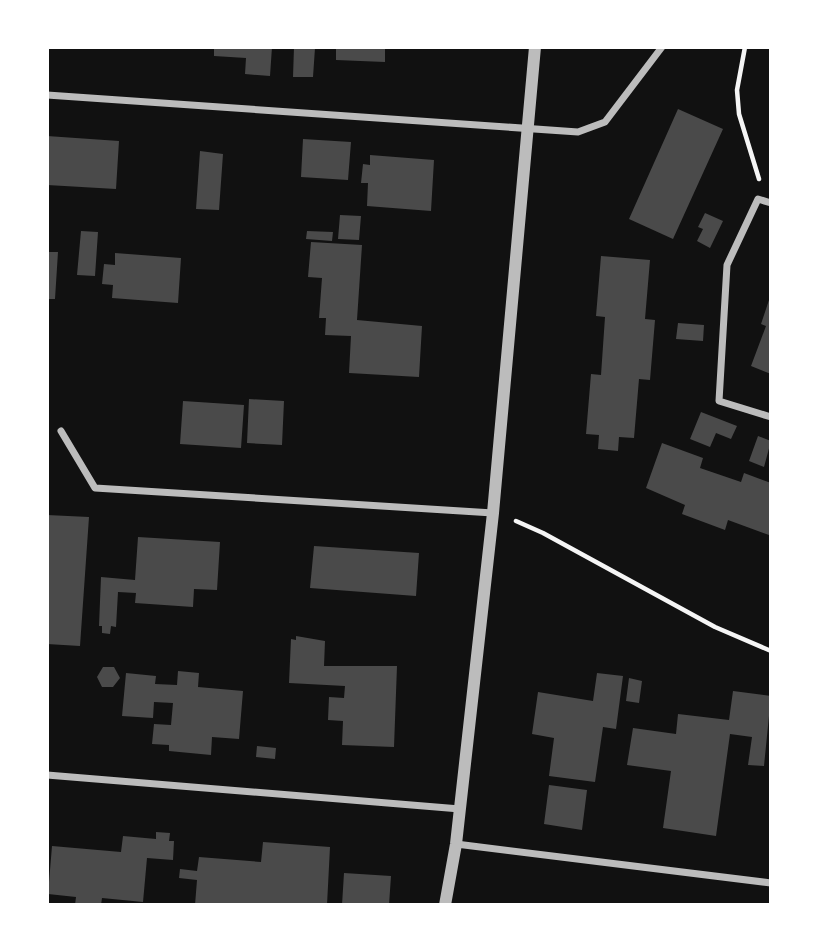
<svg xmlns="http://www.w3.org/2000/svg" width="818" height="952" font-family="Ubuntu,sans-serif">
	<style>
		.building { fill: #4a4a4a }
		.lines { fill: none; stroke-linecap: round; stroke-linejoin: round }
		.path { stroke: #f5f5f5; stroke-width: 4.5 }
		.minor { stroke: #bcbcbc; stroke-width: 7 }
		.tertiary { stroke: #bcbcbc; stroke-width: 12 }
	</style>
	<rect width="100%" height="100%" fill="#111"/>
	<path class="building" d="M 214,47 L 272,47 L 270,76 L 245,74 L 246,58 L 214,56 Z
		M 294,47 L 315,48 L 313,77 L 293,77 Z
		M 336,47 L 385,47 L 385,62 L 336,60 Z
		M 678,109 L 723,129 L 673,239 L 629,219 Z
		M 47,136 L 119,141 L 116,189 L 47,185 Z
		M 303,139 L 351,142 L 348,180 L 301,177 Z
		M 200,151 L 223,154 L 219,210 L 196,209 Z
		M 370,155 L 434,160 L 431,211 L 367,206 L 368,183 L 361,183 L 363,164 L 370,165 Z
		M 705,213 L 723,221 L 710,248 L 697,241 L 703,229 L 698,227 Z
		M 340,215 L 361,216 L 359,240 L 338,239 Z
		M 81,231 L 98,232 L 95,276 L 77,275 Z
		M 307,231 L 333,232 L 332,241 L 306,239 Z
		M 311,242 L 362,245 L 357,320 L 422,326 L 419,377 L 349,373 L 351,336 L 325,335 L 326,318 L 319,318 L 322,278 L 308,277 Z
		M 47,252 L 58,252 L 55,299 L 47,299 Z
		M 115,253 L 181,258 L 178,303 L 112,298 L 113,285 L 102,284 L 104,264 L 115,265 Z
		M 601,256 L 650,260 L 645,319 L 655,320 L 650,380 L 639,379 L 634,438 L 619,437 L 618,451 L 598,449 L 599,435 L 586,434 L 591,374 L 601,375 L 605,317 L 596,316 Z
		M 771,294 L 771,374 L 751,366 L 766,326 L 761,324 Z
		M 678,323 L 704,325 L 703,341 L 676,339 Z
		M 249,399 L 284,401 L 282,445 L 247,443 Z
		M 183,401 L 244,405 L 241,448 L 180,444 Z
		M 701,412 L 737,426 L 731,439 L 716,433 L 710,447 L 690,439 Z
		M 758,436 L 771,441 L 764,467 L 749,461 Z
		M 662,443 L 703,458 L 700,468 L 741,482 L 744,473 L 771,483 L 769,535 L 728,520 L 725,530 L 682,514 L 685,505 L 646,488 Z
		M 47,515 L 89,517 L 80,646 L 47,644 Z
		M 138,537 L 220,542 L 217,590 L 194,589 L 193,607 L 135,603 L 136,593 L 118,592 L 116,627 L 111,626 L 110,634 L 102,633 L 102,626 L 99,626 L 101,577 L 135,580 Z
		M 314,546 L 419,553 L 416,596 L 310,588 Z
		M 296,636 L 325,641 L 324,666 L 397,666 L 394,747 L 342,745 L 343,721 L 328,720 L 329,697 L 344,698 L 345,686 L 289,683 L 291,639 L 296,640 Z
		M 103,667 L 114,667 L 120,678 L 113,687 L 102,687 L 97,677 Z
		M 178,671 L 199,673 L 198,687 L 243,691 L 239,739 L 212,737 L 211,755 L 169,751 L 169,745 L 152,744 L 154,724 L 171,725 L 173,703 L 154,702 L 153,718 L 122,716 L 126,673 L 156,676 L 155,684 L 177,685 Z
		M 597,673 L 623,676 L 616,729 L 603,727 L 595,782 L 549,776 L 554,738 L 532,734 L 538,692 L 593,701 Z
		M 629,678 L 642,681 L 639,703 L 626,701 Z
		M 733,691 L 771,696 L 764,766 L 748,765 L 752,737 L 730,734 L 716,836 L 663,828 L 671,771 L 627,765 L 633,728 L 676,734 L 678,714 L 729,720 Z
		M 257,746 L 276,748 L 275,759 L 256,757 Z
		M 549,785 L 587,790 L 582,830 L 544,824 Z
		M 156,832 L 170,833 L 169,841 L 174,841 L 173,860 L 147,858 L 143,902 L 102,898 L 101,905 L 75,905 L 76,897 L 48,894 L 52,846 L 121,852 L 123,836 L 156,839 Z
		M 263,842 L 330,847 L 327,905 L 195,905 L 197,880 L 179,878 L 180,869 L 197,871 L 199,857 L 261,862 Z
		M 344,873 L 391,876 L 389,905 L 342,905 Z"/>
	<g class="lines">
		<path class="path" d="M 745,47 L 737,90 L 739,114 L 759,179
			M 516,521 L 543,533 L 715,627 L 771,651"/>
		<path class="minor" d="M 47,95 L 578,132 L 605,122 L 662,47
			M 771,203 L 758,199 L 727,265 L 719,401 L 771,417
			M 61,431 L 95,488 L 493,513
			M 47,775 L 460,809
			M 456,844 L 771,883"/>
		<path class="tertiary" d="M 445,905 L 456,844 L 493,513 L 535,47"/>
	</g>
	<rect width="818" height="952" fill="none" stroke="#ffffff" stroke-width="98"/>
</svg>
